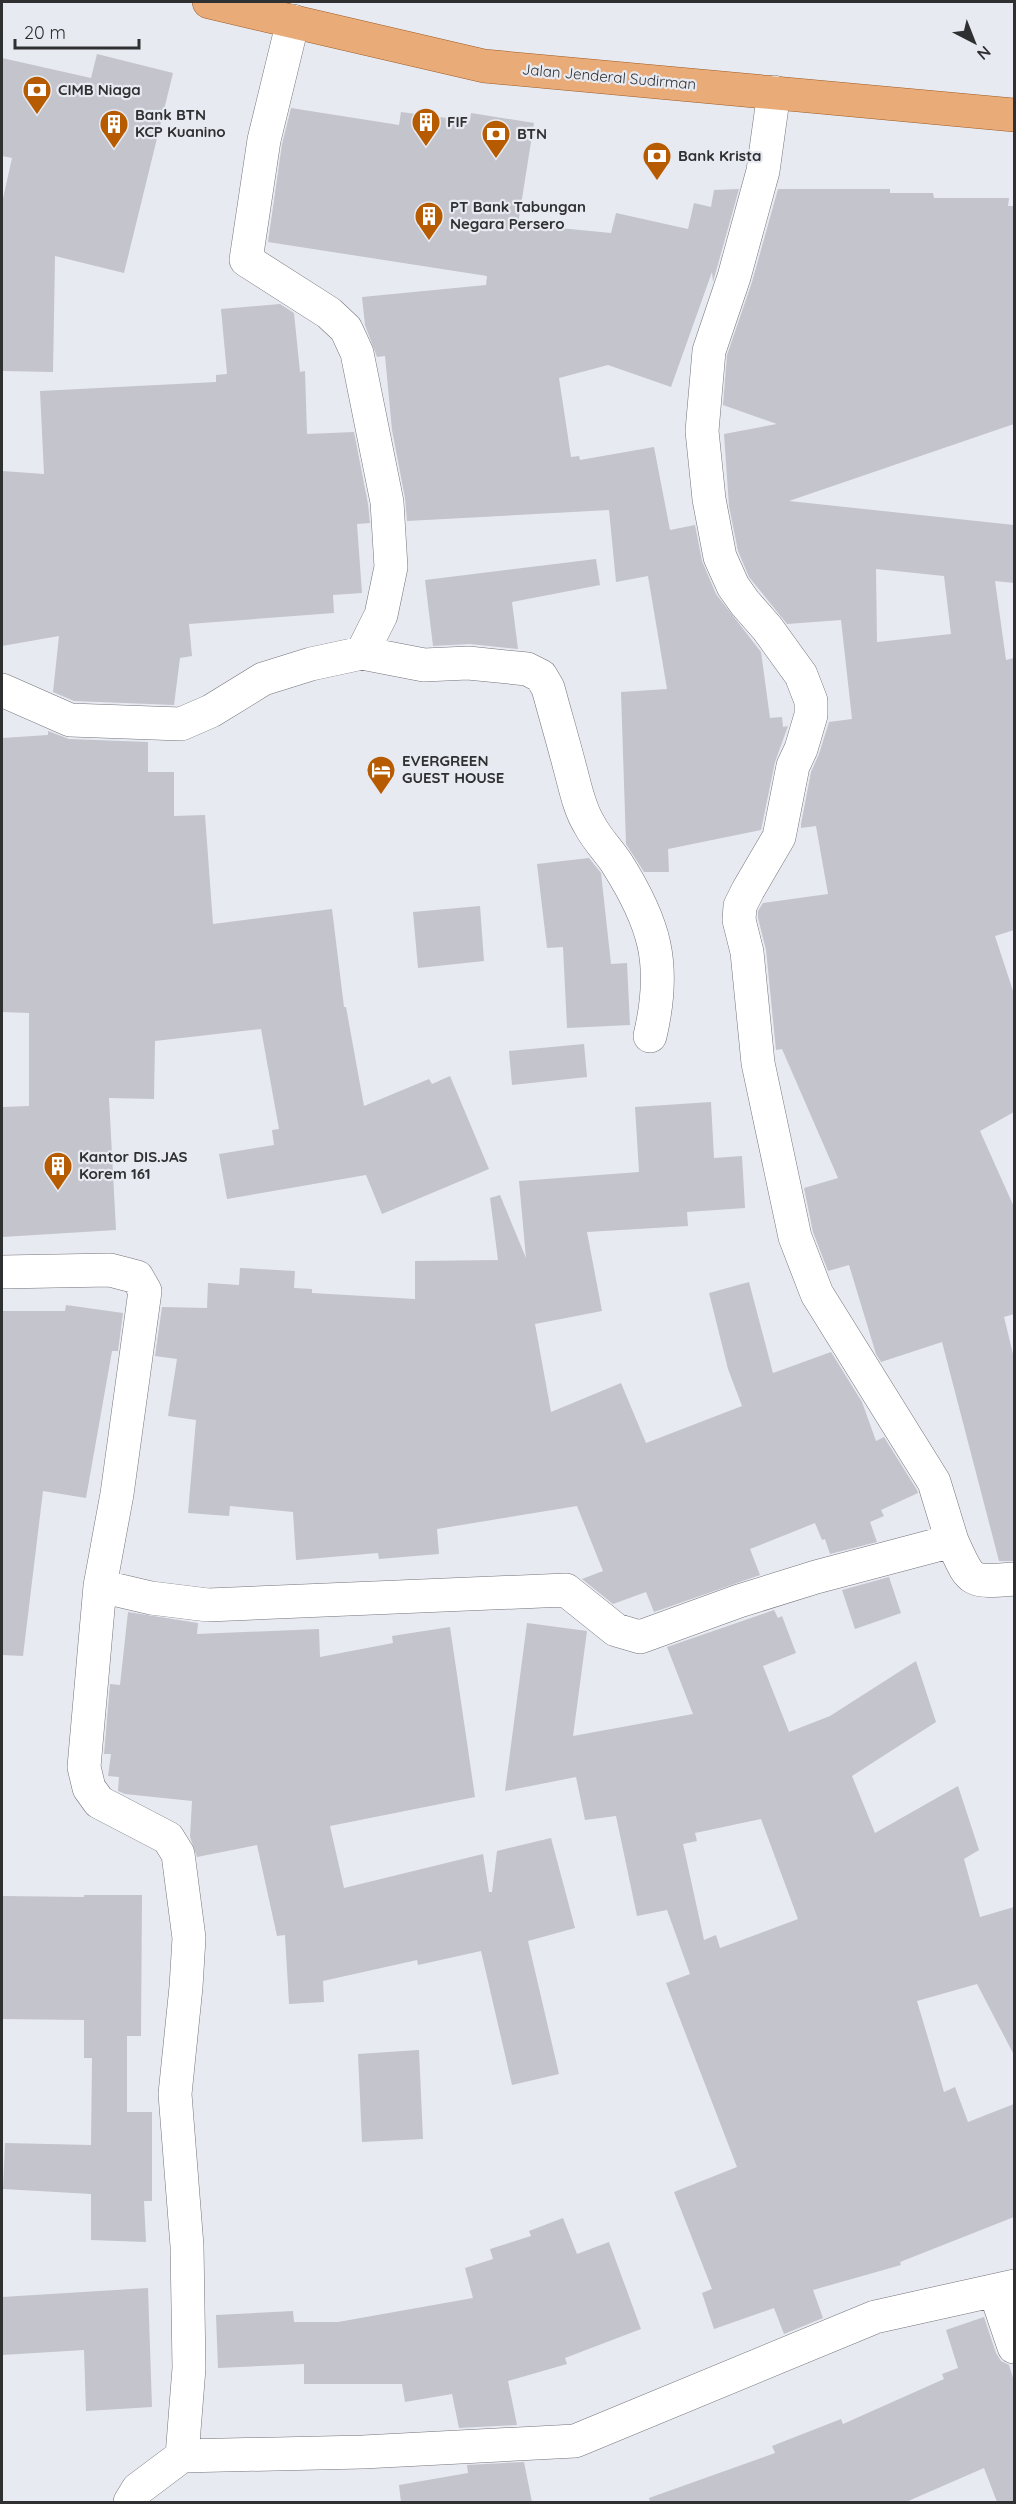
<svg xmlns="http://www.w3.org/2000/svg" width="1016" height="2504" font-family="Quicksand,sans-serif">
	<style>
		.building { fill: #c3c4cc; fill-rule: evenodd }
		.lines { fill: none; stroke-linecap: round; stroke-linejoin: round }
		.street-casing { stroke: #73747b; stroke-width: 34 }
		.primary-casing { stroke: #9e5c25; stroke-width: 34 }
		.street { stroke: #fff; stroke-width: 33 }
		.primary { stroke: #e9ab78; stroke-width: 33 }
		.labels { text-anchor: middle; stroke-width: 4.5; stroke-linejoin: round; paint-order: stroke }
		.street-label { font-size: 15px; fill: #2f3032; stroke: #e8eaf1 }
		.poi-label { font-size: 15px; font-weight: bold; fill: #2f3032; stroke: #e8eaf1; text-anchor: start }
	</style>
	<rect width="100%" height="100%" fill="#e8eaf1"/>
	<path class="building" d="M 97,54 L 173,73 L 124,273 L 55,256 L 53,372 L 2,371 L 2,203 L 12,158 L 2,156 L 2,58 L 91,78 Z
		M 291,108 L 399,125 L 401,112 L 470,121 L 471,113 L 534,123 L 518,224 L 611,233 L 616,213 L 688,229 L 694,203 L 711,207 L 714,190 L 739,189 L 713,282 L 712,272 L 671,387 L 608,365 L 559,378 L 571,457 L 579,456 L 580,460 L 654,447 L 670,530 L 695,525 L 702,561 L 716,594 L 761,652 L 770,718 L 782,717 L 783,727 L 788,726 L 775,762 L 761,830 L 668,849 L 669,872 L 644,872 L 626,844 L 621,692 L 667,689 L 648,576 L 616,582 L 609,510 L 407,521 L 405,498 L 392,430 L 385,356 L 377,357 L 365,325 L 362,297 L 486,285 L 487,276 L 268,242 L 282,144 Z
		M 778,189 L 890,189 L 890,193 L 933,193 L 934,198 L 1009,198 L 1008,206 L 1014,206 L 1014,424 L 789,501 L 1014,525 L 1014,583 L 995,581 L 1006,660 L 1014,658 L 1014,930 L 995,936 L 1014,994 L 1014,1112 L 980,1131 L 1014,1207 L 1014,1314 L 1004,1317 L 1014,1358 L 1014,1561 L 999,1561 L 942,1342 L 881,1362 L 876,1354 L 849,1265 L 828,1271 L 813,1232 L 804,1188 L 838,1178 L 782,1049 L 776,1050 L 766,950 L 758,918 L 758,911 L 763,903 L 828,894 L 816,826 L 801,828 L 801,824 L 811,772 L 819,754 L 829,722 L 852,719 L 841,620 L 787,624 L 749,577 L 738,551 L 729,506 L 724,434 L 777,424 L 723,405 L 727,355 L 752,282 ZM 876,569 L 944,576 L 951,634 L 877,642 Z
		M 280,304 L 294,313 L 300,372 L 305,371 L 307,434 L 354,432 L 368,504 L 370,523 L 357,524 L 362,593 L 333,595 L 334,613 L 189,624 L 192,656 L 180,658 L 174,705 L 74,701 L 53,692 L 59,636 L 2,646 L 2,471 L 44,474 L 40,391 L 216,382 L 216,375 L 227,374 L 221,309 Z
		M 596,559 L 600,585 L 512,602 L 518,649 L 470,644 L 433,646 L 425,580 Z
		M 48,731 L 69,739 L 148,742 L 148,772 L 174,772 L 174,816 L 205,815 L 213,924 L 332,909 L 344,1007 L 346,1007 L 364,1106 L 429,1079 L 432,1084 L 450,1076 L 489,1169 L 382,1214 L 366,1175 L 227,1199 L 219,1154 L 274,1145 L 272,1130 L 279,1129 L 261,1029 L 155,1041 L 154,1099 L 109,1098 L 116,1230 L 2,1237 L 2,1107 L 29,1106 L 29,1013 L 2,1012 L 2,738 L 48,735 Z
		M 589,858 L 601,873 L 611,964 L 627,963 L 630,1025 L 567,1028 L 563,947 L 547,948 L 537,864 Z
		M 480,906 L 484,961 L 418,968 L 413,912 Z
		M 584,1044 L 587,1077 L 512,1085 L 509,1051 Z
		M 711,1102 L 714,1158 L 742,1156 L 745,1208 L 687,1212 L 688,1226 L 587,1232 L 602,1311 L 535,1324 L 551,1412 L 621,1383 L 646,1443 L 742,1406 L 728,1369 L 709,1293 L 749,1282 L 773,1373 L 831,1352 L 862,1402 L 876,1441 L 884,1437 L 917,1490 L 918,1493 L 881,1510 L 884,1516 L 870,1522 L 877,1542 L 830,1554 L 825,1539 L 822,1540 L 815,1523 L 750,1549 L 760,1575 L 654,1612 L 646,1592 L 613,1604 L 582,1579 L 603,1571 L 577,1506 L 437,1529 L 439,1554 L 379,1559 L 378,1553 L 296,1560 L 293,1512 L 230,1506 L 229,1516 L 188,1513 L 196,1420 L 168,1416 L 177,1359 L 155,1356 L 162,1307 L 207,1308 L 208,1283 L 239,1285 L 240,1268 L 295,1271 L 294,1288 L 312,1289 L 312,1293 L 415,1299 L 415,1261 L 498,1260 L 490,1198 L 500,1195 L 526,1258 L 519,1181 L 639,1172 L 635,1107 Z
		M 66,1305 L 123,1313 L 118,1351 L 112,1351 L 86,1498 L 43,1491 L 23,1656 L 2,1655 L 2,1311 L 65,1311 Z
		M 889,1577 L 901,1613 L 855,1629 L 842,1590 Z
		M 774,1610 L 778,1618 L 782,1616 L 796,1653 L 763,1666 L 789,1732 L 830,1716 L 916,1661 L 936,1722 L 852,1776 L 875,1833 L 958,1786 L 979,1850 L 964,1859 L 980,1917 L 1014,1907 L 1014,2055 L 977,1984 L 917,2001 L 944,2092 L 955,2087 L 968,2122 L 1014,2104 L 1014,2217 L 900,2262 L 901,2265 L 813,2290 L 823,2318 L 784,2334 L 774,2308 L 714,2329 L 702,2293 L 712,2289 L 674,2192 L 737,2167 L 666,1983 L 690,1974 L 667,1910 L 637,1916 L 616,1816 L 585,1820 L 576,1777 L 505,1791 L 527,1623 L 587,1631 L 573,1736 L 693,1714 L 667,1647 ZM 761,1819 L 798,1919 L 720,1948 L 716,1935 L 704,1940 L 683,1844 L 697,1841 L 695,1833 Z
		M 128,1612 L 198,1623 L 197,1634 L 319,1629 L 320,1657 L 393,1643 L 392,1636 L 450,1627 L 475,1797 L 330,1826 L 344,1888 L 483,1854 L 489,1892 L 492,1892 L 497,1851 L 551,1838 L 575,1928 L 528,1941 L 559,2074 L 512,2085 L 481,1951 L 418,1965 L 417,1960 L 323,1981 L 324,2002 L 289,2004 L 285,1935 L 277,1936 L 257,1845 L 197,1857 L 190,1837 L 192,1801 L 125,1794 L 118,1791 L 119,1777 L 108,1776 L 111,1754 L 104,1754 L 110,1684 L 120,1685 Z
		M 84,1895 L 142,1895 L 141,2036 L 127,2036 L 127,2112 L 152,2112 L 152,2201 L 144,2201 L 146,2242 L 91,2240 L 91,2194 L 3,2189 L 5,2143 L 91,2145 L 92,2058 L 84,2058 L 84,2020 L 2,2019 L 2,1896 L 84,1897 Z
		M 419,2050 L 423,2139 L 362,2142 L 358,2054 Z
		M 563,2218 L 577,2254 L 609,2242 L 641,2329 L 565,2358 L 567,2364 L 508,2381 L 517,2425 L 459,2428 L 452,2394 L 405,2402 L 402,2384 L 304,2384 L 304,2364 L 218,2368 L 216,2315 L 293,2311 L 294,2322 L 338,2322 L 473,2298 L 465,2268 L 493,2259 L 490,2249 L 531,2236 L 529,2231 Z
		M 148,2288 L 152,2407 L 86,2411 L 84,2350 L 2,2355 L 2,2297 Z
		M 984,2317 L 996,2353 L 1001,2361 L 1009,2365 L 1014,2381 L 1014,2502 L 997,2502 L 984,2468 L 906,2502 L 650,2502 L 649,2498 L 775,2453 L 772,2446 L 841,2419 L 843,2424 L 944,2379 L 942,2374 L 958,2368 L 946,2330 Z
		M 524,2462 L 532,2502 L 401,2502 L 399,2485 L 468,2473 L 467,2465 Z"/>
	<g class="lines">
		<g class="street-casing">
			<path id="street" d="M 293,21 L 264,140 L 246,260 L 329,313 L 346,329 L 357,353 L 387,502 L 391,567 L 381,615 L 362,653
				M 774,92 L 763,171 L 734,277 L 709,351 L 702,431 L 709,499 L 720,557 L 733,586 L 745,603 L 767,628 L 801,675 L 811,701 L 811,715 L 801,749 L 793,766 L 779,837 L 748,890 L 740,906 L 739,920 L 747,952 L 758,1063 L 795,1237 L 817,1294 L 934,1482 L 952,1541
				M 2,690 L 70,720 L 181,724 L 211,711 L 263,679 L 311,664 L 362,653 L 424,665 L 468,663 L 527,669 L 541,676 L 548,688 C 555,714 563,741 570,768 C 575,786 579,808 589,824 C 596,838 607,849 616,862 C 655,923 667,964 650,1036
				M 2,1272 L 110,1270 L 137,1277 L 145,1291 L 117,1494 L 100,1586
				M 1014,1579 C 968,1583 971,1582 952,1541 L 816,1577 L 739,1601 L 640,1637 L 616,1630 L 566,1590 L 208,1605 L 151,1598 L 100,1586 L 84,1767 L 89,1788 L 99,1802 L 168,1838 L 178,1854 L 189,1938 L 186,1987 L 175,2094 L 187,2246 L 189,2368 L 182,2456 L 363,2452 L 575,2441 L 875,2317 L 1014,2286
				M 995,2291 L 1014,2347
				M 130,2502 L 138,2489 L 182,2456"/>
		</g>
		<g class="primary-casing">
			<path id="primary" d="M 209,2 L 484,66 L 1014,115"/>
		</g>
		<use href="#street" class="street"/>
		<use href="#primary" class="primary"/>
	</g>
	<defs>
		<g id="bank-pin" transform="scale(1.5)"><path d="M0 17L-7.5 6A9.5 9.5 0 1 1 7.5 6Z" fill="#b75b00" stroke="#e8eaf1"/><path d="M-6-4H6V4H-6ZM0-2.3a2.3 2.3 0 1 0 0 4.6a2.3 2.3 0 1 0 0-4.6Z" fill="#fff"/></g>
		<g id="building-pin" transform="scale(1.5)"><path d="M0 17L-7.5 6A9.5 9.5 0 1 1 7.5 6Z" fill="#b75b00" stroke="#e8eaf1"/><path d="M-4-6H4V6H1V3H-1V6H-4ZM-2.5-4.3h1.7v1.8h-1.7ZM.8-4.3h1.7v1.8H.8ZM-2.5-1h1.7V.8h-1.7ZM.8-1h1.7V.8H.8Z" fill="#fff"/></g>
		<g id="hotel-pin" transform="scale(1.5)"><path d="M0 17L-7.5 6A9.5 9.5 0 1 1 7.5 6Z" fill="#b75b00" stroke="#e8eaf1"/><path d="M-6-4.5h1.5V1H6V5H4.5V3h-9V5H-6ZM-4 0a1.8 1.8 0 1 1 3.6 0ZM.5 0V-2.5h3Q6-2.5 6 0Z" fill="#fff"/></g>
	</defs>
	<g fill-rule="evenodd">
		<use href="#bank-pin" x="37" y="90"/>
		<use href="#building-pin" x="426" y="122"/>
		<use href="#building-pin" x="114" y="124"/>
		<use href="#bank-pin" x="496" y="134"/>
		<use href="#bank-pin" x="657" y="156"/>
		<use href="#building-pin" x="429" y="216"/>
		<use href="#hotel-pin" x="381" y="770"/>
		<use href="#building-pin" x="58" y="1166"/>
	</g>
	<g class="labels">
		<g class="street-label">
			<text transform="translate(609 77) rotate(5)" y="5">Jalan Jenderal Sudirman</text>
		</g>
		<g class="poi-label">
			<text x="58" y="95">CIMB Niaga</text>
			<text x="135" y="120">Bank BTN<tspan x="135" dy="17">KCP Kuanino</tspan></text>
			<text x="447" y="127">FIF</text>
			<text x="517" y="139">BTN</text>
			<text x="678" y="161">Bank Krista</text>
			<text x="450" y="212">PT Bank Tabungan<tspan x="450" dy="17">Negara Persero</tspan></text>
			<text x="402" y="766">EVERGREEN<tspan x="402" dy="17">GUEST HOUSE</tspan></text>
			<text x="79" y="1162">Kantor DIS.JAS<tspan x="79" dy="17">Korem 161</tspan></text>
		</g>
	</g>
	<rect width="1016" height="2504" fill="none" stroke="#2f3032" stroke-width="6"/>
	<g transform="translate(974 42) rotate(138)" stroke="#e8eaf1" stroke-width="4.5" paint-order="stroke">
	<path d="M0-4.5L10 22L0 15L-10 22Z" fill="#2f3032"/>
	<text y="-9" font-size="16" font-weight="bold" text-anchor="middle" fill="#2f3032">N</text>
	</g>
	<path d="M15 39v9h124v-9" fill="none" stroke="#2f3032" stroke-width="3"/>
	<text x="24" y="39" font-size="18" fill="#2f3032" stroke="#e8eaf1" stroke-width="4.5" paint-order="stroke">20 m</text>
</svg>
